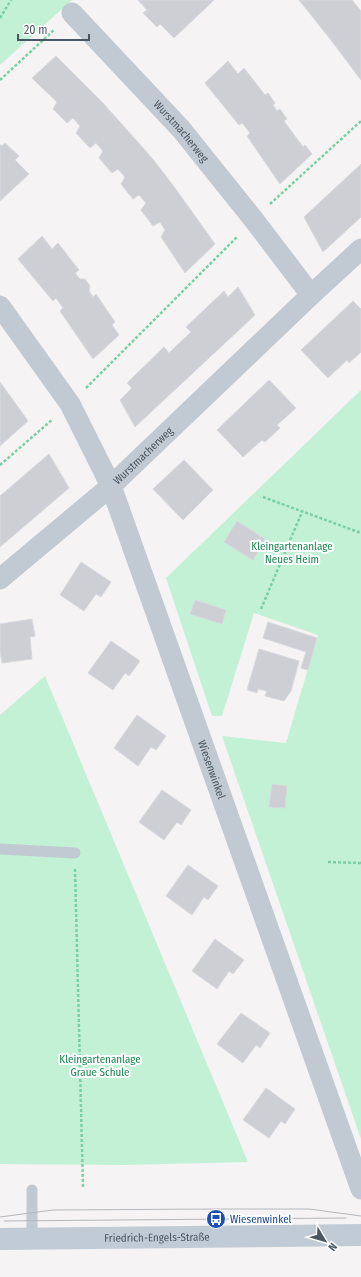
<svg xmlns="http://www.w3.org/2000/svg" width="361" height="1277" font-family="'Fira Sans Condensed',sans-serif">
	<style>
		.green { fill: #c3f1d5 }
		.building { fill: #cdcfd5; stroke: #d7d9de }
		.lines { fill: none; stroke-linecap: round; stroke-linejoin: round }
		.path { stroke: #7ad0a6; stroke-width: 2.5; stroke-dasharray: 3 2; stroke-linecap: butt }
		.service { stroke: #c1cad2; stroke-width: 11 }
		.minor { stroke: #c1cad2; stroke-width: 21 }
		.secondary { stroke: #c1cbd6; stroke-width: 22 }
		.tram { stroke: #b5b8bd; stroke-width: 1 }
		.labels { text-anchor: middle; stroke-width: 4; stroke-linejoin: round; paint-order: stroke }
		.street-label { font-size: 11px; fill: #4a5661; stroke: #fff }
		.park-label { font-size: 11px; fill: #17864f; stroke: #fff }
		.transit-label { font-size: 11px; fill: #164399; stroke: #fff; text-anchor: start }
	</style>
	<rect width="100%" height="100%" fill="#f5f3f3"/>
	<path class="green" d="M 0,0 L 72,0 L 0,65 Z
		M 361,390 L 361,1139 L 222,736 L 286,743 L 318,635 L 254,613 L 222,716 L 212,716 L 166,578 Z
		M 45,676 L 248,1162 L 125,1165 L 0,1164 L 0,715 Z"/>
	<path class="building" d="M 138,0 L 214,0 L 174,38 L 160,24 L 157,27 L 143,13 L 147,10 Z
		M 299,0 L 352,0 L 361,11 L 361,80 L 331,40 Z
		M 56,56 L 102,102 L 152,158 L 175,188 L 215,244 L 185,273 L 161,237 L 165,230 L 160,222 L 153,226 L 141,210 L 146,203 L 139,195 L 133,199 L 121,184 L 125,177 L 118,169 L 112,173 L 99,158 L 103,151 L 96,143 L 90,148 L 76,133 L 80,126 L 73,118 L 67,123 L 53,109 L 57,102 L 32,78 Z
		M 228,61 L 238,74 L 244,68 L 265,95 L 268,93 L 275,103 L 273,105 L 277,111 L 280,109 L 287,119 L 284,121 L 303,147 L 305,145 L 312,154 L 280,184 L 247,136 L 250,133 L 242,123 L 239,125 L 205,83 Z
		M 5,143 L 19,156 L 15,160 L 29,174 L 0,201 L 0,144 L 2,146 Z
		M 361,164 L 361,217 L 323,252 L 304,217 Z
		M 42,236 L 52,249 L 58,243 L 79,270 L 75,273 L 80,279 L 85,279 L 90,286 L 89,291 L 93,297 L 96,294 L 115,322 L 112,325 L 119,335 L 93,359 L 60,311 L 63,308 L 56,298 L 53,301 L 18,259 Z
		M 238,287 L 255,315 L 135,427 L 120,400 L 132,388 L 127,383 L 164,347 L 169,353 L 191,332 L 186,327 L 224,291 L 228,297 Z
		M 353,301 L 361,309 L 361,352 L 349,363 L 347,360 L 328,378 L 301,350 Z
		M 269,380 L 296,408 L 277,425 L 280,428 L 265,442 L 262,440 L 243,457 L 217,430 Z
		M 0,382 L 28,421 L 0,446 Z
		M 49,454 L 69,488 L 0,547 L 0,496 Z
		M 184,460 L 213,490 L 183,520 L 153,489 Z
		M 237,521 L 265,539 L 253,560 L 224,542 Z
		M 81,562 L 111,582 L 101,597 L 96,594 L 84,611 L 60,595 Z
		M 195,600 L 226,610 L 222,624 L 190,614 Z
		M 32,619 L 35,636 L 30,637 L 32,659 L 2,663 L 0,651 L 0,624 Z
		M 268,622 L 317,638 L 308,670 L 301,668 L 306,652 L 263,638 Z
		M 111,641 L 140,661 L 129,676 L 125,673 L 113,690 L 88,673 Z
		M 259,649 L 299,661 L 291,691 L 284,701 L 265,696 L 267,691 L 258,689 L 257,693 L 247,690 Z
		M 137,715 L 166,736 L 156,750 L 151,747 L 138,766 L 114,748 Z
		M 272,784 L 287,786 L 285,808 L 269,807 Z
		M 162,790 L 191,810 L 181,825 L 177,822 L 164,840 L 139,822 Z
		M 188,865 L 218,886 L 208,900 L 204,897 L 192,915 L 166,896 Z
		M 215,939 L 244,960 L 233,974 L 229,971 L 217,989 L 192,971 Z
		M 241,1013 L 270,1033 L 260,1048 L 256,1045 L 243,1063 L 217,1044 Z
		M 266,1088 L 295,1109 L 285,1124 L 281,1121 L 269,1138 L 243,1120 Z"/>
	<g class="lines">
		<path class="path" d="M 0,18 L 11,0
			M 0,80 L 55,29
			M 270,204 L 361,121
			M 86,388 L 238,236
			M 0,465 L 53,419
			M 263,497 L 361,533
			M 261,609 L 302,512
			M 328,862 L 361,863
			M 75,869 L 83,1187"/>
		<path class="service" d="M 0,849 L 75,853
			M 32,1190 L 32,1239"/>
		<g class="minor">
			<path id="s1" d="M 72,13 L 181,129 L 254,220 L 311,295"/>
			<path id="s2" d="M 0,306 L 70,404 L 111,486 L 361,1189"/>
			<path id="s3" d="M 0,579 L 111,486 L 311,295 L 361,249"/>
		</g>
		<path class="secondary" id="s4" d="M 0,1239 L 361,1235"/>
		<path class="tram" d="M 0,1217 L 53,1210 L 216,1209 L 309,1209 L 361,1216
			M 4,1221 L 346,1218"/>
	</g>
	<defs>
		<g id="bus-disc" transform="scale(1)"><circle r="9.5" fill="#1a4fb4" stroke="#fff"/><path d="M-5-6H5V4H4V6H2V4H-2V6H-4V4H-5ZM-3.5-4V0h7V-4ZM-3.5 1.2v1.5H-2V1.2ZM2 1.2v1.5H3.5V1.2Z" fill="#fff"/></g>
	</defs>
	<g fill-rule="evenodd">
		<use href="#bus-disc" x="216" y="1219"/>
	</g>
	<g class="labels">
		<g class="street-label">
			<text dy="4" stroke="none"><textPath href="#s1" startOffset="161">Wurstmacherweg</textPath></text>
			<text dy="4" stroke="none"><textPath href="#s3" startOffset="189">Wurstmacherweg</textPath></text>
			<text dy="4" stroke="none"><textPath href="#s2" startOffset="513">Wiesenwinkel</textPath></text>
			<text dy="4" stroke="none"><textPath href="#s4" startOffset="157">Friedrich-Engels-Straße</textPath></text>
		</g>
		<g class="park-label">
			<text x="292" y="550">Kleingartenanlage<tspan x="292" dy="13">Neues Heim</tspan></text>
			<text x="100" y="1063">Kleingartenanlage<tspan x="100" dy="13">Graue Schule</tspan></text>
		</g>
		<g class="transit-label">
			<text x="230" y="1223">Wiesenwinkel</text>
		</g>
	</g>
	<g transform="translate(325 1241) rotate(128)" stroke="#ffffff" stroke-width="3" paint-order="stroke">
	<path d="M0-3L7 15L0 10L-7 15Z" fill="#4a5661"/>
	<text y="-6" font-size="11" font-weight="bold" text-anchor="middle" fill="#4a5661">N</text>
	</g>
	<path d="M18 34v6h71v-6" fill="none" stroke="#4a5661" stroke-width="2"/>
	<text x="24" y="34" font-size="12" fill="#4a5661" stroke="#ffffff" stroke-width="3" paint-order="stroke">20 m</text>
</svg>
